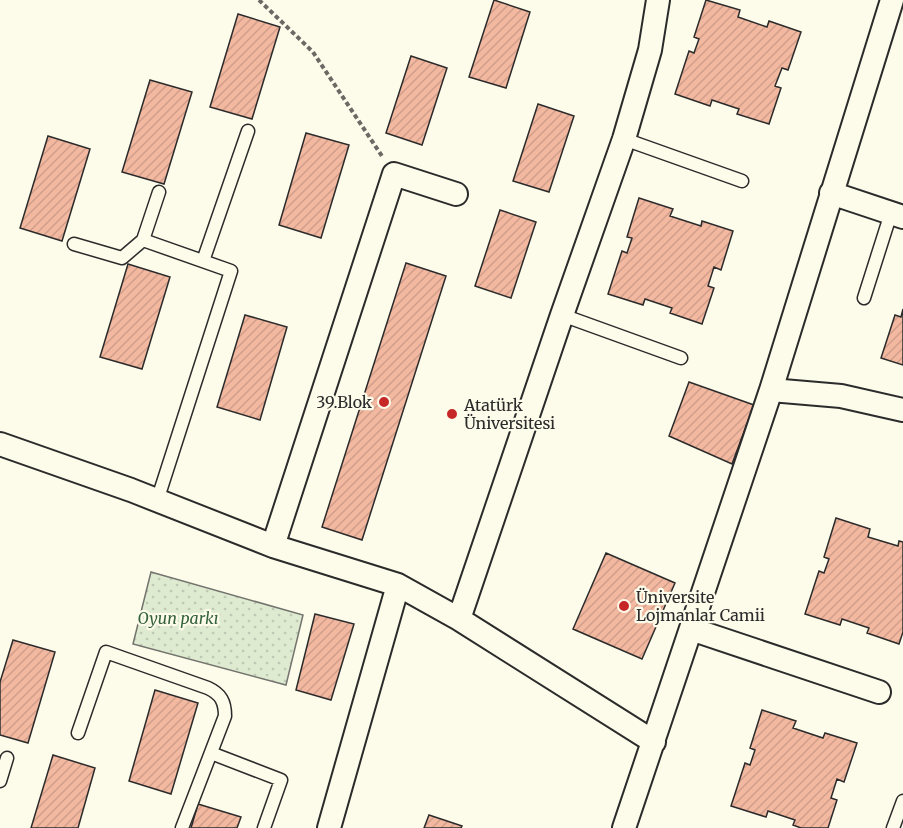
<svg xmlns="http://www.w3.org/2000/svg" width="903" height="828" font-family="Merriweather,serif">
	<style>
		.green { fill: url(#green-dots); stroke: #74746e; stroke-width: 1.5 }
		.building { fill: url(#building-hatch); stroke: #2b2b2b; stroke-width: 1.5 }
		.lines { fill: none; stroke-linecap: round; stroke-linejoin: round }
		.lane-casing { stroke: #2b2b2b; stroke-width: 15 }
		.street-casing { stroke: #2b2b2b; stroke-width: 26 }
		.path { stroke: #6a6964; stroke-width: 4; stroke-dasharray: 4.5 3; stroke-linecap: butt }
		.lane { stroke: #fdfbea; stroke-width: 12 }
		.street { stroke: #fdfbea; stroke-width: 22 }
		.poi-dot { fill: #c62828; stroke: #fdfbea; stroke-width: 2 }
		.labels { text-anchor: middle; stroke-width: 4.5; stroke-linejoin: round; paint-order: stroke }
		.poi-label { font-size: 16px; fill: #2b2b2b; stroke: #fdfbea; text-anchor: start }
		.park-label { font-size: 16px; font-style: italic; fill: #34623c; stroke: #fdfbea }
	</style>
	<defs>
		<pattern id="green-dots" width="8" height="8" patternUnits="userSpaceOnUse" patternTransform="scale(1.5)"><rect width="8" height="8" fill="#deebd1"/><path d="M2 2h.1M6 6h.1" fill="none" stroke="#bfcab4" stroke-width="1.8" stroke-linecap="round"/></pattern>
		<pattern id="building-hatch" width="6" height="6" patternUnits="userSpaceOnUse" patternTransform="scale(1.5)"><rect width="6" height="6" fill="#f2b8a0"/><path d="M-1 1l2-2M0 6l6-6M5 7l2-2" fill="none" stroke="#d09e8a"/></pattern>
	</defs>
	<rect width="100%" height="100%" fill="#fdfbea"/>
	<path class="green" d="M 151,572 L 303,615 L 286,685 L 133,644 Z"/>
	<path class="building" d="M 494,0 L 530,12 L 506,88 L 469,77 Z
		M 706,0 L 740,10 L 738,17 L 767,27 L 769,21 L 801,32 L 788,70 L 782,68 L 775,86 L 781,88 L 769,124 L 737,114 L 739,109 L 712,100 L 710,106 L 675,94 L 689,51 L 694,53 L 699,39 L 694,37 Z
		M 238,14 L 280,27 L 252,119 L 210,107 Z
		M 411,56 L 447,68 L 422,145 L 386,133 Z
		M 150,80 L 192,92 L 164,184 L 122,172 Z
		M 538,104 L 574,116 L 549,192 L 513,181 Z
		M 306,133 L 349,145 L 321,238 L 279,225 Z
		M 48,136 L 90,149 L 62,241 L 20,228 Z
		M 639,198 L 673,209 L 670,216 L 701,226 L 702,221 L 733,231 L 721,270 L 714,267 L 708,286 L 714,288 L 702,324 L 670,313 L 672,308 L 645,299 L 643,305 L 608,294 L 622,251 L 627,253 L 632,238 L 627,237 Z
		M 500,210 L 536,222 L 511,298 L 475,286 Z
		M 406,263 L 446,276 L 362,540 L 322,527 Z
		M 128,264 L 170,277 L 142,369 L 100,357 Z
		M 903,309 L 903,365 L 881,358 L 895,315 L 901,317 Z
		M 245,315 L 287,327 L 260,420 L 217,407 Z
		M 689,382 L 754,405 L 732,464 L 669,436 Z
		M 836,518 L 870,529 L 868,537 L 898,546 L 899,541 L 903,542 L 903,632 L 899,644 L 867,633 L 869,628 L 842,619 L 840,625 L 805,614 L 819,571 L 824,573 L 829,559 L 824,557 Z
		M 606,553 L 675,583 L 642,659 L 573,629 Z
		M 315,614 L 354,624 L 331,700 L 296,690 Z
		M 13,640 L 55,652 L 28,743 L 0,735 L 0,682 Z
		M 155,690 L 198,703 L 171,794 L 129,781 Z
		M 762,710 L 796,721 L 793,728 L 823,738 L 825,733 L 857,743 L 844,782 L 837,779 L 831,798 L 837,800 L 828,828 L 801,828 L 793,825 L 795,820 L 768,811 L 766,817 L 731,806 L 745,763 L 750,765 L 755,750 L 750,748 Z
		M 53,755 L 95,768 L 78,828 L 31,828 Z
		M 198,804 L 241,817 L 237,828 L 191,828 Z
		M 429,815 L 462,826 L 461,828 L 424,828 Z"/>
	<g class="lines">
		<g class="lane-casing">
			<path id="lane" d="M 624,139 L 742,181
				M 143,240 L 159,192
				M 74,244 L 122,258 L 143,240 L 231,271 L 157,501
				M 203,261 L 248,131
				M 864,298 L 891,213
				M 562,315 L 681,358
				M 78,733 L 106,652 L 208,688 C 221,694 225,702 225,716 L 182,828
				M 211,753 L 281,780 L 264,828
				M 0,781 L 7,758
				M 893,828 L 903,801"/>
		</g>
		<g class="street-casing">
			<path id="street" d="M 831,193 L 903,217
				M 771,390 L 892,0
				M 0,444 L 131,490 L 273,546 L 398,585 L 459,619 L 654,742
				M 273,546 L 394,174 L 456,194
				M 459,619 L 562,315 L 624,139 L 650,50 L 658,0
				M 691,629 L 879,692
				M 329,828 L 398,585
				M 624,828 L 771,390 L 841,396 L 903,410"/>
		</g>
		<path class="path" d="M 259,0 L 313,52 L 382,156"/>
		<use href="#lane" class="lane"/>
		<use href="#street" class="street"/>
	</g>
	<g class="poi-dot">
		<circle cx="384" cy="402" r="6"/>
		<circle cx="452" cy="414" r="6"/>
		<circle cx="624" cy="606" r="6"/>
	</g>
	<g class="labels">
		<g class="poi-label">
			<text x="372" y="408" text-anchor="end">39.Blok</text>
			<text x="464" y="411">Atatürk<tspan x="464" dy="18">Üniversitesi</tspan></text>
			<text x="636" y="603">Üniversite<tspan x="636" dy="18">Lojmanlar Camii</tspan></text>
		</g>
		<g class="park-label">
			<text x="178" y="624">Oyun parkı</text>
		</g>
	</g>
</svg>
